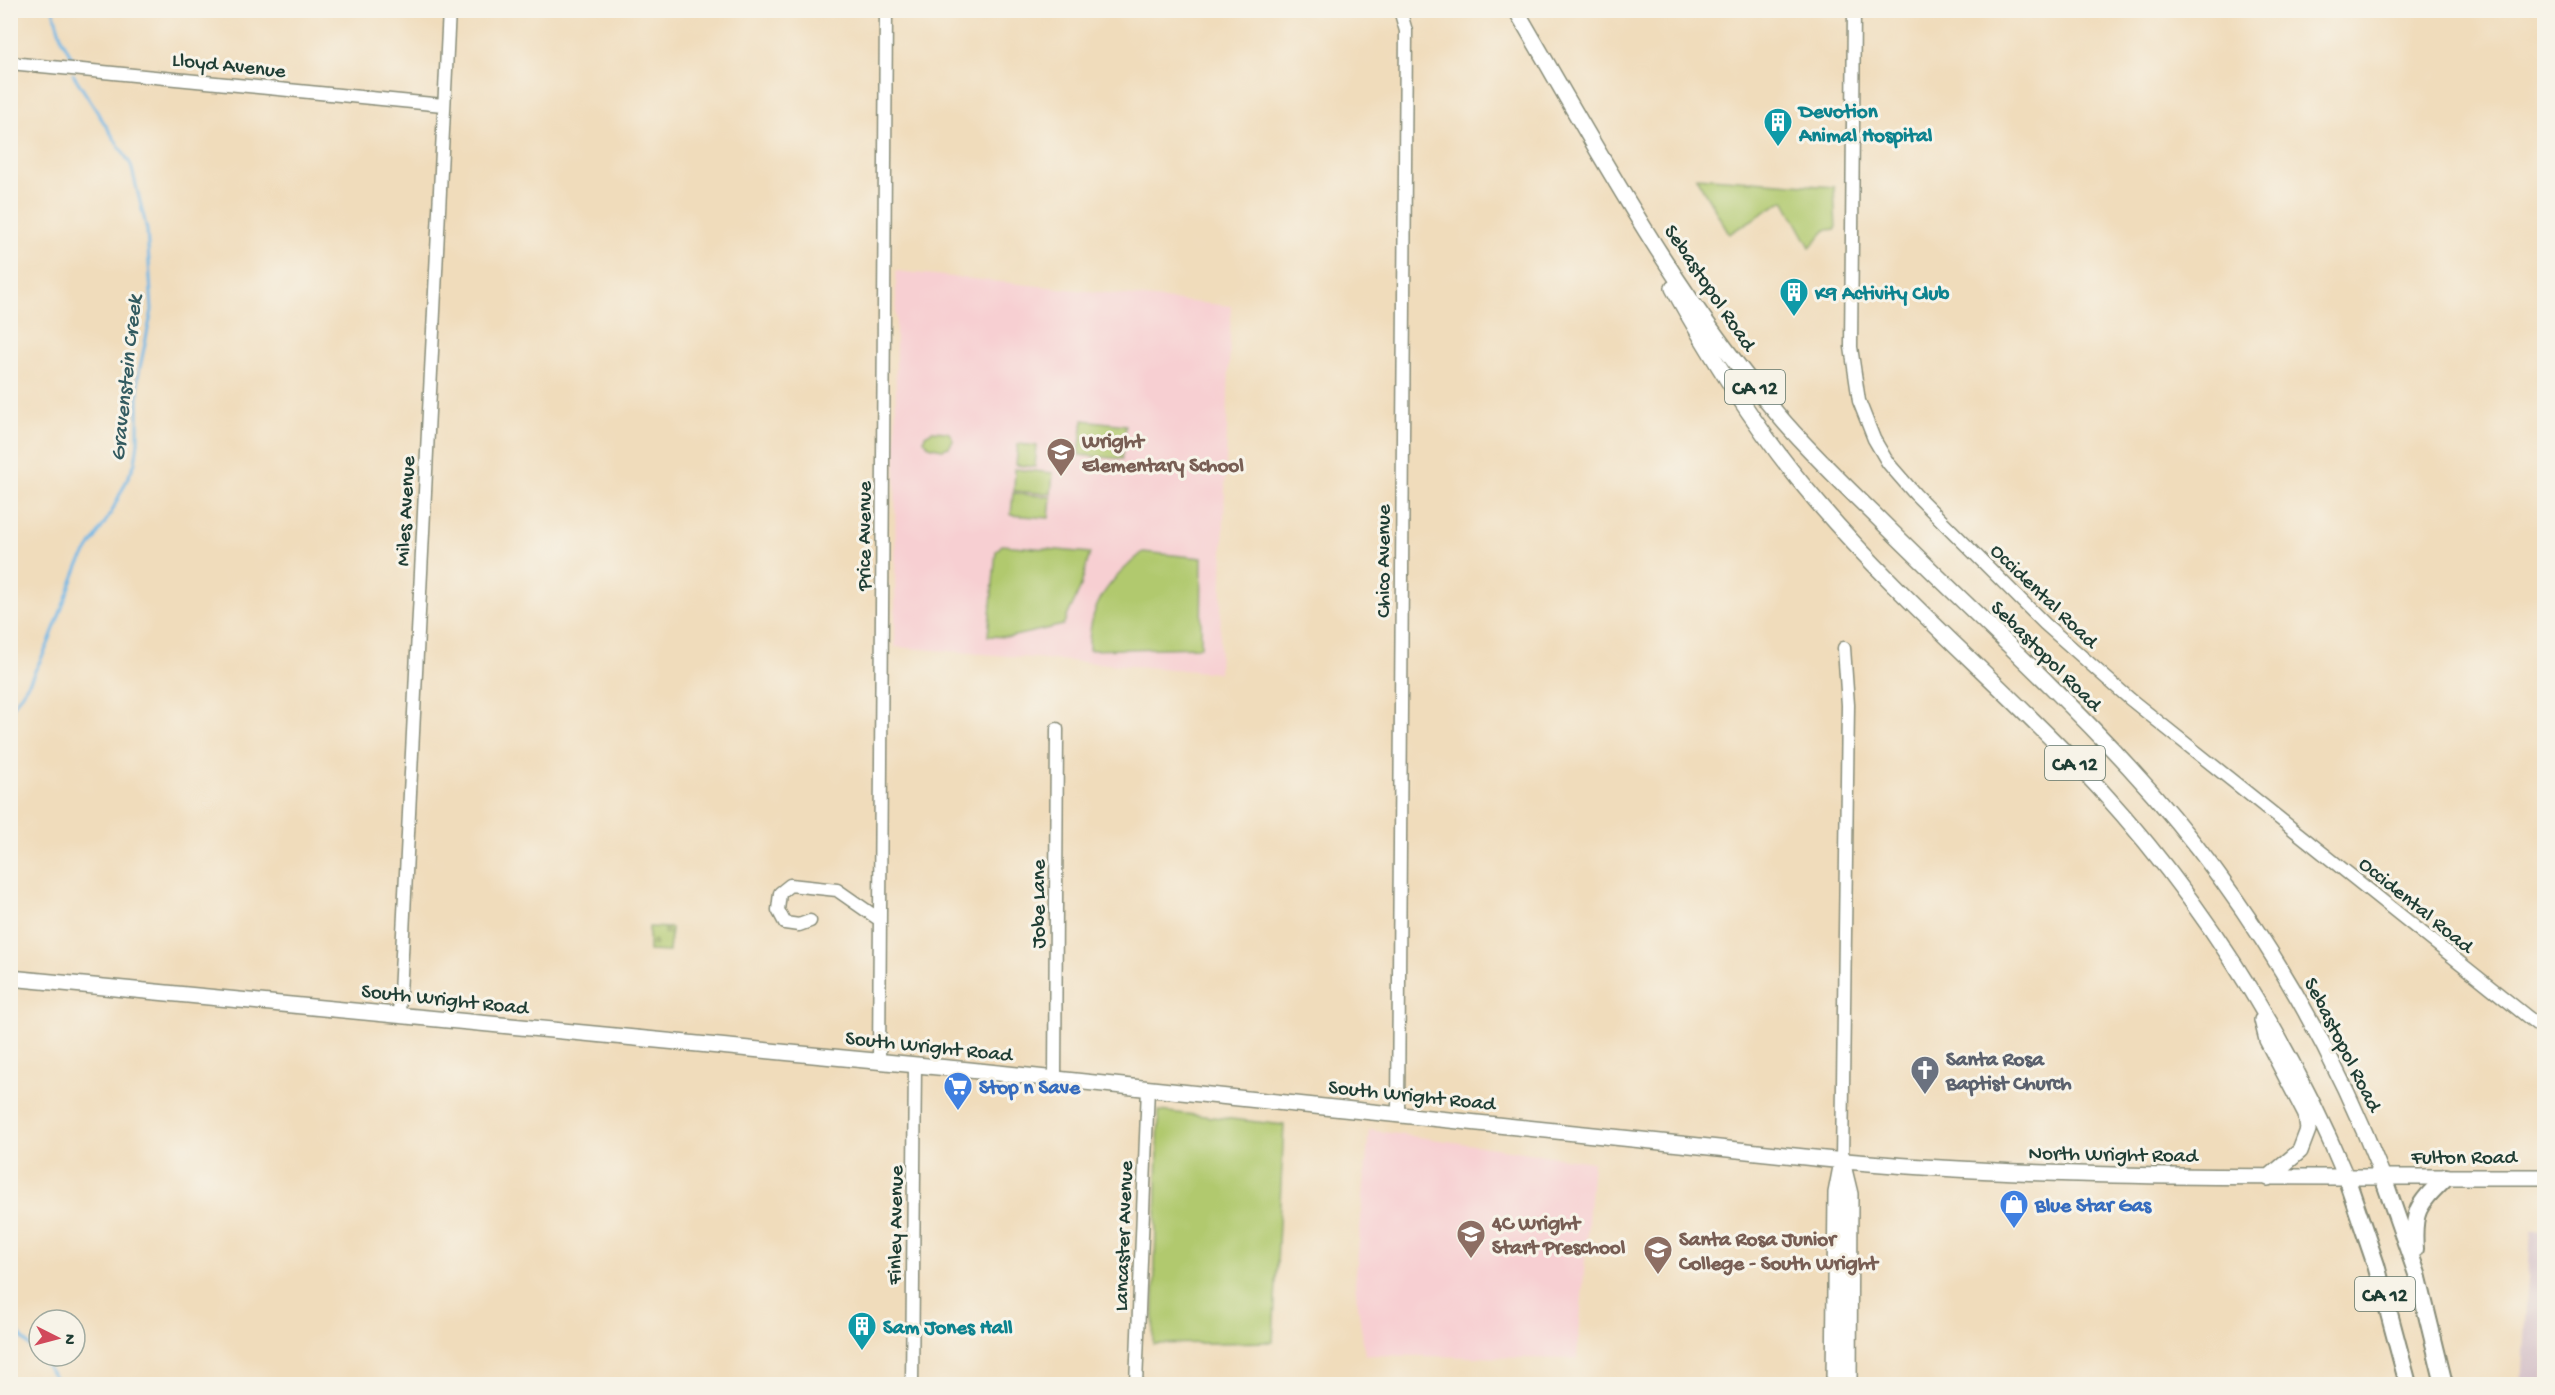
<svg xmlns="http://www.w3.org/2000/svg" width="2555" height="1395" font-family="'Gochi Hand',sans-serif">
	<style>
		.built { fill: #f7cfd2 }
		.industrial { fill: #d2bdc6 }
		.cemetery { fill: url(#cemetery-stones); stroke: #688351; stroke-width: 1.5 }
		.green { fill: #b1c96e; stroke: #688351; stroke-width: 1.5 }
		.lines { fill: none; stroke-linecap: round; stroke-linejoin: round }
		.stream { stroke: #6eb5e5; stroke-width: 3 }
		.minor-casing { stroke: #888c78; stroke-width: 15 }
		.major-casing { stroke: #888c78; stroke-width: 18 }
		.highway-casing { stroke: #888c78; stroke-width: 20 }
		.minor { stroke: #fff; stroke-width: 12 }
		.major { stroke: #fff; stroke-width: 15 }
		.highway { stroke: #fff; stroke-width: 16 }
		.labels { text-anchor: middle; stroke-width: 6; stroke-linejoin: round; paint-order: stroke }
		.shield { fill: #f7f3e8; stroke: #60746a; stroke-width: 1.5 }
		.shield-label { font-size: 20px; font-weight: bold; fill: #1f3d34 }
		.street-label { font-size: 21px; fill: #1f3d34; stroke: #f7f3e8 }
		.culture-label { font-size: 21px; font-weight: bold; fill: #0d838f; stroke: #f7f3e8; text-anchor: start }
		.education-label { font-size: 21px; font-weight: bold; fill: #785e54; stroke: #f7f3e8; text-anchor: start }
		.worship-label { font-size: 21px; font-weight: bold; fill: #5b616d; stroke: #f7f3e8; text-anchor: start }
		.shop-label { font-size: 21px; font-weight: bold; fill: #366cbe; stroke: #f7f3e8; text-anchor: start }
		.water-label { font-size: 22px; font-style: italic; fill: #335b60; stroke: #f7f3e8 }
	</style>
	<defs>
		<pattern id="cemetery-stones" width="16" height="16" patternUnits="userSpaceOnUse" patternTransform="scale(1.5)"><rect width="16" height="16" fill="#b1c96e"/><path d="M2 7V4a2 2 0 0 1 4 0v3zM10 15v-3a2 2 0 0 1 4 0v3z" fill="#8fa45b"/></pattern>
	</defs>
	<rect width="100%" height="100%" fill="#f7f3e8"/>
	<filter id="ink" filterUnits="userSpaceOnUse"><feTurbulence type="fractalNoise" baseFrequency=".0167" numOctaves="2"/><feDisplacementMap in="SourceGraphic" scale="12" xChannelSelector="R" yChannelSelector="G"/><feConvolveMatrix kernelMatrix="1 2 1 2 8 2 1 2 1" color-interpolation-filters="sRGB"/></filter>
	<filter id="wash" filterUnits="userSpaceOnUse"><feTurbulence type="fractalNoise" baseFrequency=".008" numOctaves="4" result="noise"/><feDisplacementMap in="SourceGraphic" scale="24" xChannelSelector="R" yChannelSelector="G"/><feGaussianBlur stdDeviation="1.35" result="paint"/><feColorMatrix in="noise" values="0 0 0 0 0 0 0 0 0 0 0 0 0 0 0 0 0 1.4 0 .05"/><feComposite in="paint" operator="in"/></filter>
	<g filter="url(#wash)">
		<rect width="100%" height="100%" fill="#f0dcbb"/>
		<path class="built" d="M 896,271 L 1231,306 L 1219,673 L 895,647 Z
			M 1369,1130 L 1593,1162 L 1577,1359 L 1365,1355 L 1355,1284 Z"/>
		<path class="industrial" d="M 2544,1230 L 2544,1384 L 2521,1384 L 2531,1231 Z"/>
		<path class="cemetery" d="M 649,927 L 671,928 L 669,952 L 649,951 Z"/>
		<path class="green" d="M 1696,177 L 1834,187 L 1836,229 L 1826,230 L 1810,247 L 1784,200 L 1729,234 Z
			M 1083,420 L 1126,425 L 1122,459 L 1079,455 Z
			M 932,431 L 947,432 L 951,435 L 953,441 L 949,447 L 942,449 L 929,446 L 924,440 L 925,435 Z
			M 1018,444 L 1037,446 L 1035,467 L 1016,465 Z
			M 1015,469 L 1053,473 L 1051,494 L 1014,491 Z
			M 1013,493 L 1051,497 L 1049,518 L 1011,515 Z
			M 1002,545 L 1090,553 L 1080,589 L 1063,625 L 1010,637 L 988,636 L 996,551 Z
			M 1143,552 L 1202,558 L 1201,647 L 1089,650 C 1088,603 1110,580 1143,552 Z
			M 1159,1111 L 1284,1125 L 1273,1342 L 1153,1344 Z"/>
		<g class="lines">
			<path class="stream" d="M 53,10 L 62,40 L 74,61
				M 10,711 L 30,681 L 47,647 L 78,566 L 111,513 L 135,463 L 138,442 L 138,377 L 152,310 L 147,230 L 131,165 L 73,74
				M 10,1323 L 61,1384"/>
		</g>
	</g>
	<g filter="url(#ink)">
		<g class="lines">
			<g class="minor-casing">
				<path id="minor" d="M 1854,10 L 1851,347 L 1859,401 L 1874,439 L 1888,463 L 1915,494 L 2045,624 L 2130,699 L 2544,1030
					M 10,63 L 443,105
					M 810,921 L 799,925 L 785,923 L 778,910 L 780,893 L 790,885 L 837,890 L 880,920
					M 399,1014 L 449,10
					M 879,1062 L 886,10
					M 1055,1079 L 1057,729
					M 1398,1113 L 1406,31 L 1400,10
					M 1842,1161 L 1848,705 L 1844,648
					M 912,1384 L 915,1065
					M 1136,1384 L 1148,1088"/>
			</g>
			<g class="major-casing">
				<path id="major" d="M 1516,10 C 1599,152 1677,299 1785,423 C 1814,456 1846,487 1878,518 C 1961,601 2049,680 2129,767 C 2239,886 2324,1026 2383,1177
					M 1673,288 C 1715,364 1761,437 1818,503 C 1905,605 2009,690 2099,788 C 2204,903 2286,1034 2346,1177
					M 10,978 L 969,1070 L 1824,1159 C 2063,1182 2304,1176 2544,1177
					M 2262,1020 L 2267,1040 L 2306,1115 L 2308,1130 L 2300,1151 L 2268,1178
					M 1842,1161 L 1850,1194 L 1849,1384
					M 1834,1384 L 1836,1193 L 1841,1167"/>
			</g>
			<g class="highway-casing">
				<path id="highway" d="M 2346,1177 L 2376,1265 L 2408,1384
					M 2383,1177 L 2417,1274 L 2444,1384
					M 2415,1249 C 2412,1209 2419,1204 2446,1177"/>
			</g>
			<use href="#minor" class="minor"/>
			<use href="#major" class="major"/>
			<use href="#highway" class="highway"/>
		</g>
	</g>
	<defs>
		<g id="building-pin" transform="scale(1.5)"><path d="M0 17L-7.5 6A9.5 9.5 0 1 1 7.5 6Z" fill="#0f9aa8" stroke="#f7f3e8"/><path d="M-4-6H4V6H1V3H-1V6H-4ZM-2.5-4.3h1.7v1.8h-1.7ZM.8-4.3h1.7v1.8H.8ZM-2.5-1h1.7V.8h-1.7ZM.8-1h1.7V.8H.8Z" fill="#fff"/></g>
		<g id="school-pin" transform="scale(1.5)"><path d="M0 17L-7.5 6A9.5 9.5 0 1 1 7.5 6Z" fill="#8d6e63" stroke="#f7f3e8"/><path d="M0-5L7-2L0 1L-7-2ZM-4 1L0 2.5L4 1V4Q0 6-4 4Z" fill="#fff"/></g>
		<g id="church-pin" transform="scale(1.5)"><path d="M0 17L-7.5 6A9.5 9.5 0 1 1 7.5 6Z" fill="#6b7280" stroke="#f7f3e8"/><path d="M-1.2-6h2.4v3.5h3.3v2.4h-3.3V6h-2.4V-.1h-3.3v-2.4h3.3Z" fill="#fff"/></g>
		<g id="supermarket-pin" transform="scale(1.5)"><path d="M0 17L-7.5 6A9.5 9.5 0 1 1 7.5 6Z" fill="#3f7fe0" stroke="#f7f3e8"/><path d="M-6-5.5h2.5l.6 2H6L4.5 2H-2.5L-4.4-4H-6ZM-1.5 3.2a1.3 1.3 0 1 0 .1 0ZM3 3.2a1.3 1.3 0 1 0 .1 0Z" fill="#fff"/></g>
		<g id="shop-pin" transform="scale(1.5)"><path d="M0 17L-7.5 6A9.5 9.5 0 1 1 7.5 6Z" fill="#3f7fe0" stroke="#f7f3e8"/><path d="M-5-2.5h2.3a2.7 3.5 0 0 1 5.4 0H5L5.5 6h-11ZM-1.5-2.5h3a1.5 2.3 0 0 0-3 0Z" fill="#fff"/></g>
	</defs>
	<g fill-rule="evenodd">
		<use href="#building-pin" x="1778" y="122"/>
		<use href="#building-pin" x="1794" y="292"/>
		<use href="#school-pin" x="1061" y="452"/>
		<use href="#church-pin" x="1925" y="1070"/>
		<use href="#supermarket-pin" x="958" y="1086"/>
		<use href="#shop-pin" x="2014" y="1204"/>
		<use href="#school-pin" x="1471" y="1234"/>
		<use href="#school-pin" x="1658" y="1250"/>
		<use href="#building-pin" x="862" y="1326"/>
	</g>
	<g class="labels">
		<g class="shield">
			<rect x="1725" y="370" width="60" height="34" rx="4.5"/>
			<rect x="2045" y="746" width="60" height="34" rx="4.5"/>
			<rect x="2355" y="1277" width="60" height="34" rx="4.5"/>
		</g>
		<g class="shield-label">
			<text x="1755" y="394">CA 12</text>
			<text x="2075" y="770">CA 12</text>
			<text x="2385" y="1301">CA 12</text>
		</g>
		<g class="street-label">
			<text transform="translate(229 64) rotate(6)" y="7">Lloyd Avenue</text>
			<text transform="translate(1711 287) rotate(56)" y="7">Sebastopol Road</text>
			<text transform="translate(404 511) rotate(-87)" y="7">Miles Avenue</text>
			<text transform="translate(863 536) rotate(-90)" y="7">Price Avenue</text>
			<text transform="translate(1382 561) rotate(-90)" y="7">Chico Avenue</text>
			<text transform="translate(2045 595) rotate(44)" y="7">Occidental Road</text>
			<text transform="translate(2047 655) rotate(45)" y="7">Sebastopol Road</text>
			<text transform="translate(1037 904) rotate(-90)" y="7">Jobe Lane</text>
			<text transform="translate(2417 904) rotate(39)" y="7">Occidental Road</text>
			<text transform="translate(445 998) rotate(6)" y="7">South Wright Road</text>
			<text transform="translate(2344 1044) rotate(63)" y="7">Sebastopol Road</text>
			<text transform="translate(929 1045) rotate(6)" y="7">South Wright Road</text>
			<text transform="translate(1412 1094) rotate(6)" y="7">South Wright Road</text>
			<text transform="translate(2113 1153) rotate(1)" y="7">North Wright Road</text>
			<text x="2464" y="1163">Fulton Road</text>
			<text transform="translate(894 1225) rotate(-89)" y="7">Finley Avenue</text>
			<text transform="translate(1122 1236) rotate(-88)" y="7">Lancaster Avenue</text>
		</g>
		<g class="culture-label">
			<text x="1799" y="117">Devotion<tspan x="1799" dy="24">Animal Hospital</tspan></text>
			<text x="1815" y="299">K9 Activity Club</text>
			<text x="883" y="1333">Sam Jones Hall</text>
		</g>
		<g class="education-label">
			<text x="1082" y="447">Wright<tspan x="1082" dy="24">Elementary School</tspan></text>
			<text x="1492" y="1229">4C Wright<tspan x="1492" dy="24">Start Preschool</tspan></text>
			<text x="1679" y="1245">Santa Rosa Junior<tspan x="1679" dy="24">College - South Wright</tspan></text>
		</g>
		<g class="worship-label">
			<text x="1946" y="1065">Santa Rosa<tspan x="1946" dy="24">Baptist Church</tspan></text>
		</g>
		<g class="shop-label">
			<text x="979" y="1093">Stop n Save</text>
			<text x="2035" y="1211">Blue Star Gas</text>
		</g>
		<g class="water-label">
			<text transform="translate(124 378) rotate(-84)" y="8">Gravenstein Creek</text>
		</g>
	</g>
	<rect width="2555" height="1395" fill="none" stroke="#f7f3e8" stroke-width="36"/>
	<g transform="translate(57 1338) rotate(96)"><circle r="28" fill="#f7f3e8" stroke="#a1aaa0" stroke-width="1.5"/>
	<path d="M0-4.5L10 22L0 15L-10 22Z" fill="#d1495b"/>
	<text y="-9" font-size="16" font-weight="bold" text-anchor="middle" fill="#1f3d34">N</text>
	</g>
</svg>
